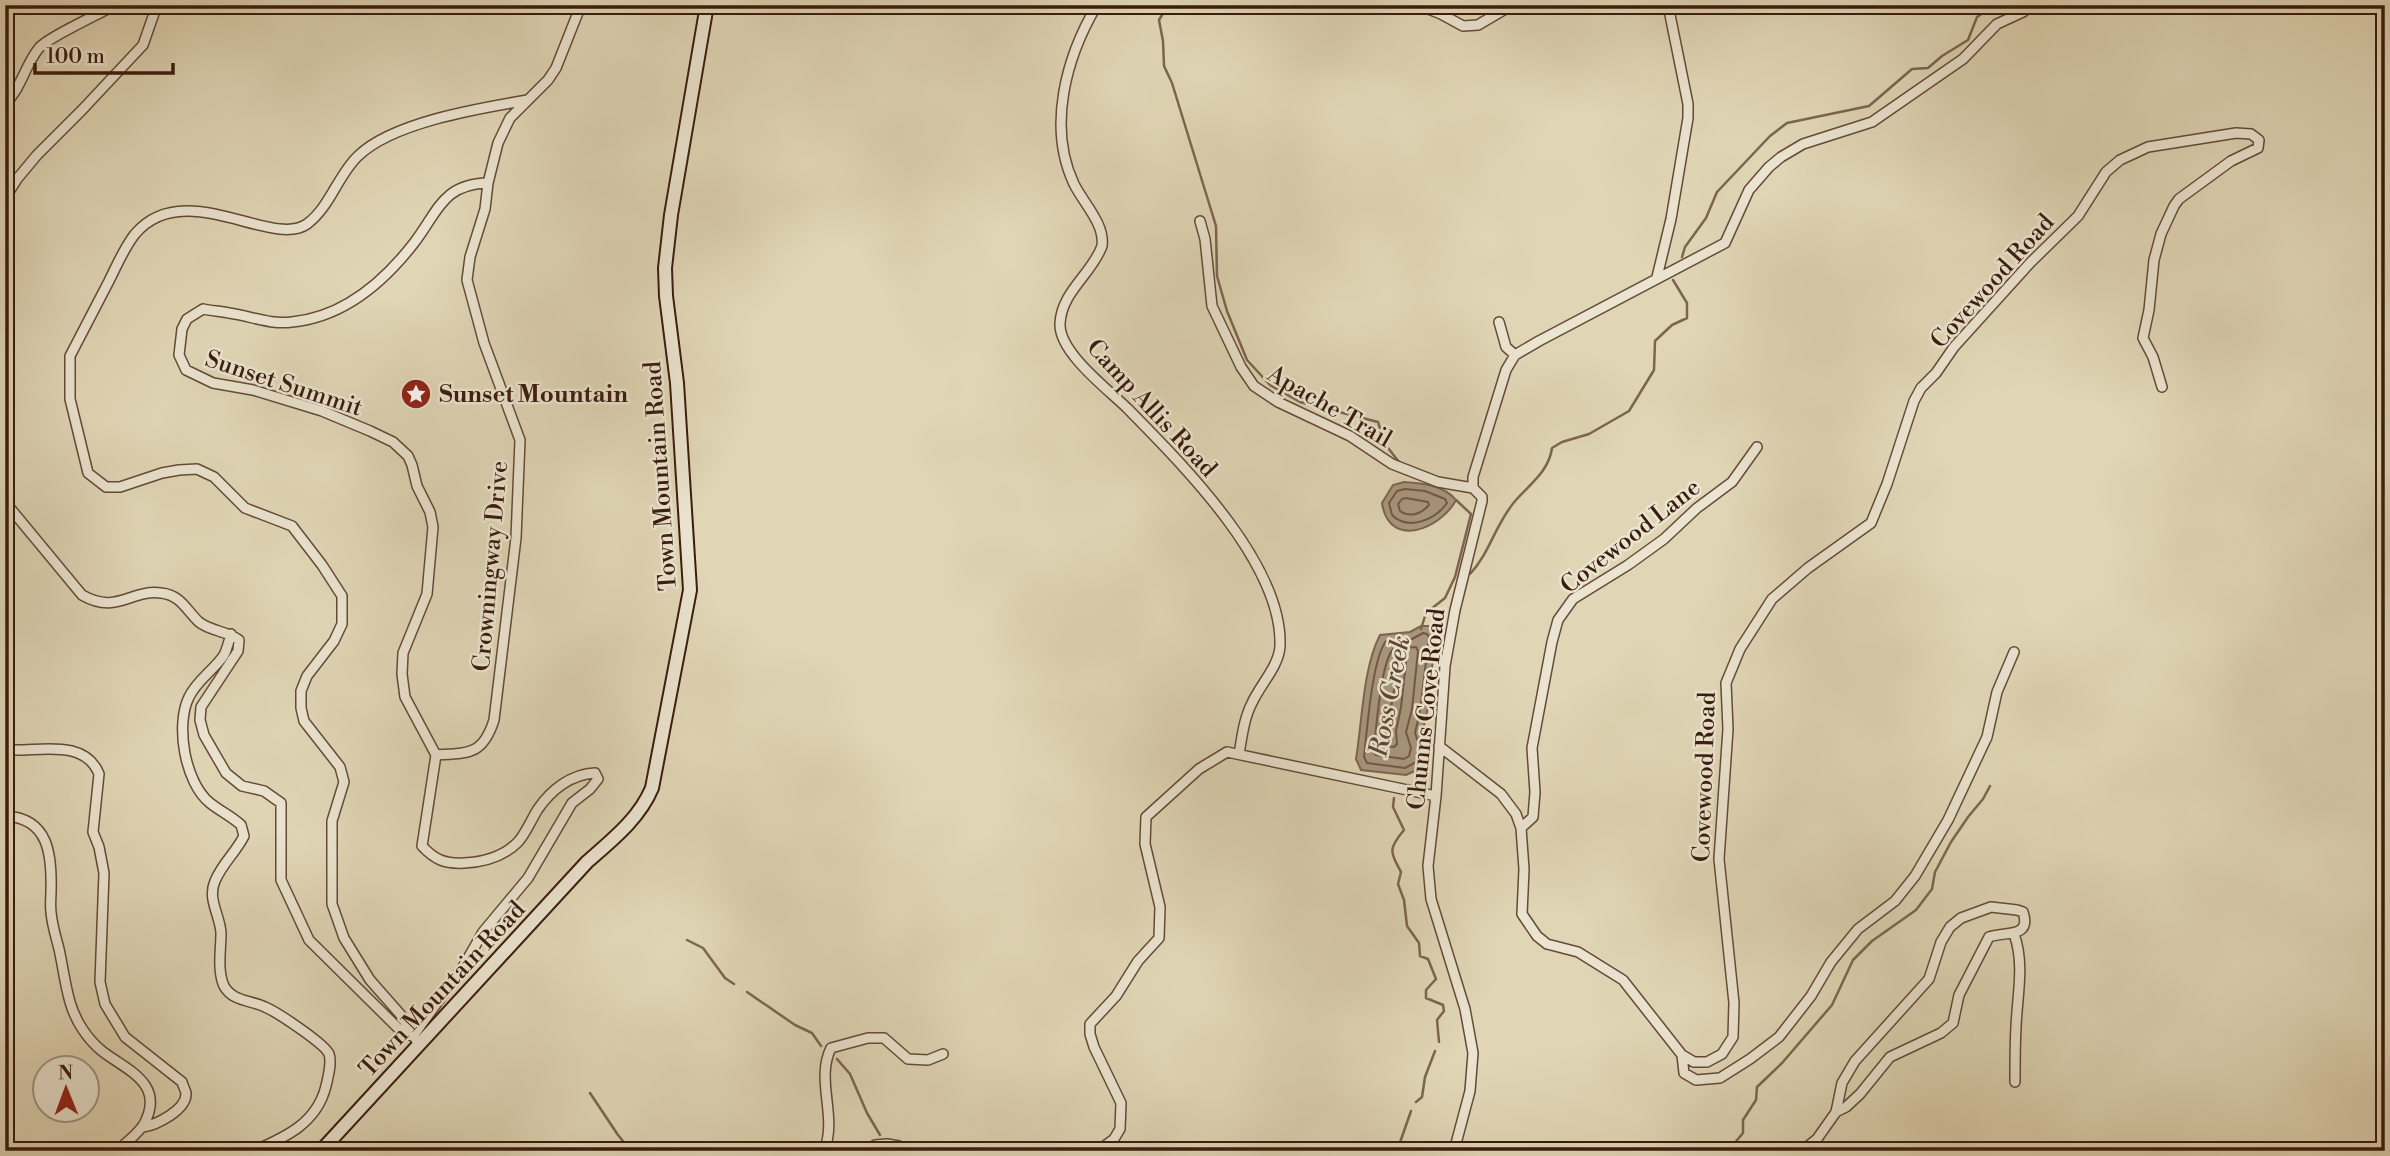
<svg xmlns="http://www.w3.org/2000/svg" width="2390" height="1156" font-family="'Libre Bodoni',serif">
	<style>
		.water { fill: #a8967d; stroke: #7c6550; stroke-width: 2 }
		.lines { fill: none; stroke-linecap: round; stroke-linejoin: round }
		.shore { stroke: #715845; stroke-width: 2 }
		.stream { stroke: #7c6550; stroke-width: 2.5 }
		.minor-casing { stroke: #644a37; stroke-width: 12 }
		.secondary-casing { stroke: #3a1b0d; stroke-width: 16 }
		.minor { stroke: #ebe4d0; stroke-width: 9 }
		.secondary { stroke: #ebe4d0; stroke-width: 12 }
		.labels { text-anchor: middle; stroke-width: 5; stroke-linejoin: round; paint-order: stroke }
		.street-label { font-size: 24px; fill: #3a1b0d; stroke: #ebe4d0 }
		.poi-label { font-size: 24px; font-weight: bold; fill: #3a1b0d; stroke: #ebe4d0; text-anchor: start }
		.water-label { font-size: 26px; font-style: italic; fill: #604634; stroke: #ebe4d0 }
	</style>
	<rect width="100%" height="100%" fill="#e0d6b6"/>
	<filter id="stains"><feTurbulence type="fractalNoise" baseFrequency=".00286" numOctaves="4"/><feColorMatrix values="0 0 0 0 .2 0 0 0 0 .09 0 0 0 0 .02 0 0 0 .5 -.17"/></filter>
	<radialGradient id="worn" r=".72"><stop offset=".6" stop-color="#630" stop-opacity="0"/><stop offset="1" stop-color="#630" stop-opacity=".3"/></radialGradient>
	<path class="water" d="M 1404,482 C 1421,483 1444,485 1456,500 C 1441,529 1389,550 1382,503 L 1393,485 Z
		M 1421,626 L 1431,626 L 1436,633 L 1427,712 L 1422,734 L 1427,746 L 1422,768 L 1406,775 L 1361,770 L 1356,759 C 1362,723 1363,667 1380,635 L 1410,632 Z"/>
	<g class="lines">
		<path class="shore" d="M 1405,489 L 1425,491 L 1445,499 L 1447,503 C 1435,520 1408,531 1392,515 L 1389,503 L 1397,491 Z
			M 1406,498 L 1428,502 L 1429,505 C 1421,514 1410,518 1400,511 L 1398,504 L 1402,499 Z
			M 1423,633 L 1427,634 L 1429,637 L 1420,711 L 1415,733 L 1420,747 L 1416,762 L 1405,768 L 1367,763 L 1364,757 C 1367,731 1372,659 1386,641 L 1412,639 Z
			M 1416,647 L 1418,651 L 1412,709 L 1406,732 L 1411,748 L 1409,756 L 1404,759 L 1376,755 L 1373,752 C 1377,729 1380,665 1393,649 Z
			M 1404,659 L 1406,663 L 1401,707 L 1396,731 L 1397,744 L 1394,747 L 1388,746 L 1385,742 L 1399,661 Z"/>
		<path class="stream" d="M 1168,5 L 1159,20 L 1163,41 L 1164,66 L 1172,83 L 1216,226 L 1217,276 L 1227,311 L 1247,360 L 1270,385 L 1300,402 L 1378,422 L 1385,444 L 1399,462
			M 1682,257 L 1685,247 L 1706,218 L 1717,192 L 1770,136 L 1787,123 L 1869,106 L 1912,69 L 1928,68 L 1942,56 L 1968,40 L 1977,17 L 1995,5
			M 1470,574 C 1490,553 1496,522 1516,500 C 1530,484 1549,471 1552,448 L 1562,442 L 1589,434 L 1629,411 L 1654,370 L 1655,341 L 1672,325 L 1687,318 L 1687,303 L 1673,280
			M 1421,629 L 1426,613 L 1445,598 L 1455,577 L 1471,514 L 1456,500
			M 1394,798 L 1393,807 L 1404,830 C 1388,849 1390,851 1401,872 L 1398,884 L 1404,900 L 1407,926 L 1419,943 L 1420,956 L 1428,959 L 1436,979 L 1426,990 L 1426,998 L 1443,1005 L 1444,1011 L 1437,1020 L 1439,1042
			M 687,940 L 703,948 L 725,978 L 734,984
			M 747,992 L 795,1025 L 812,1033 L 821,1046
			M 837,1059 L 850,1074 L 867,1113 L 880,1135
			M 590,1093 L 618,1135 L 631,1151
			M 1416,1102 L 1422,1097 L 1425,1077 L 1435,1051
			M 1397,1151 L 1411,1111
			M 1728,1151 L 1743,1133 L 1743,1120 L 1756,1100 L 1757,1087 L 1782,1063 L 1832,1005 L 1853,960 L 1872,941 L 1916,910 L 1932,889 L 1935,872 L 1951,842 L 1968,817 L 1983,799 L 1990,786"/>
		<g class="minor-casing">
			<path id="minor" d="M 1097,5 C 1066,57 1047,127 1074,184 C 1084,204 1105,224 1102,246 C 1092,274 1061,292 1060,324 C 1059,353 1109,390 1128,409 C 1182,464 1283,564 1280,646 C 1279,666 1260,685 1252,703 C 1244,718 1242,737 1239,754
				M 1418,5 L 1441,14 L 1463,26 L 1478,25 L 1512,5
				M 5,104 C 21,89 25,65 39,48 C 47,38 99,14 115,5
				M 5,198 L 17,179 L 37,155 L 82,110 L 143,45 L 157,5
				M 1200,221 L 1205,239 L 1212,306 L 1241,367 L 1254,386 L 1278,402 L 1350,436 L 1392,464 L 1438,482 L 1473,488
				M 1657,277 L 1671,219 L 1688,118 L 1688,104 L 1668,5
				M 1499,322 L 1506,347 L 1515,355
				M 5,502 L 82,595 C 117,615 131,589 161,593 C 181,595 186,610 199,622 C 210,631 227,631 239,640 L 238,651 L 201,707 L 200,720 L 204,735 L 226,773 L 242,786 L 264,791 L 281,803 L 281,880 L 309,940 L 404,1034 L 413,1036 L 463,967 L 483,932 L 528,878 L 572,803 L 590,789 L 598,779 L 595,773 C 571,774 551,790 538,809 C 531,820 526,833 518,842 C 503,857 485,862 464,863 C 445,864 435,860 422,846 L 436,755 L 405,697 L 402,674 L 403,653 L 427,594 L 433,527 L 430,512 L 417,486 L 412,465 L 408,456 L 393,442 L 370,431 L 322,411 L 253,390 L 213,383 L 186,370 L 179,355 L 182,329 L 187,319 L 203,309 C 212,311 220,311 229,313 C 251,316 270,325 292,322 C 344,317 383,283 414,243 C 438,212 442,184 488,183 L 498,143 L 510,118 L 548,80 L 556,68 L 581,5
				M 231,634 C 229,641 227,649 224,655 C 214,670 197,680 189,697 C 175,725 185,783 210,803 C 220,811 231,816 241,825 L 244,836 C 236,852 222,864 215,881 C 207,899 220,915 221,933 C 221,949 217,971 224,986 C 233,1002 251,1000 265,1007 C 277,1012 325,1044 329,1054 C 332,1063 328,1077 326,1086 C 317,1123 286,1137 254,1151
				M 5,744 L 13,750 C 41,751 85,739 99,774 L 93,832 L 99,847 L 104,873 L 100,982 L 105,1004 L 125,1037 L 182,1082 C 183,1086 185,1089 186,1093 C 187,1110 156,1125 143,1127
				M 1439,746 L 1501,794 L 1516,814 L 1521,828 L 1524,869 L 1522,914 L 1537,936 L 1547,944 L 1578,952 L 1623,980 L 1682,1055 L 1694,1062 L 1707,1062 L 1722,1054 L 1733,1037 L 1734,1003 L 1719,859 L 1728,729 L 1726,683 L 1740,649 L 1772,599 L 1808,568 L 1871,523 L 1887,484 L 1914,401 L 1921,388 L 1936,373 L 1954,347 L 2030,263 L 2078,216 L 2106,172 L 2120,160 L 2148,147 L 2236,133 L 2251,134 L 2259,140 L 2258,148 L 2231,161 L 2179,199 L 2174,206 L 2161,234 L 2154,260 L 2149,310 L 2143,338 L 2153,357 L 2162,387
				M 436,755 C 469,753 483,755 494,720 L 516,538 L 520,440 L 484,343 L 467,280 L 470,257 L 485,209 L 488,183
				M 5,816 C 49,818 52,855 51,891 C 51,898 50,905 51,912 C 52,925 56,937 59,949 C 63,967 65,985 70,1002 C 75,1020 87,1039 102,1051 C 126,1070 166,1083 144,1124 C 138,1134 126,1142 118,1151
				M 1521,828 L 1533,817 L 1535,792 L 1532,748 L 1552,642 L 1558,620 L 1573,599 L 1628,565 L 1664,539 L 1697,508 L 1732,482 L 1757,447
				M 2014,934 C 2025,964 2017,997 2016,1027 C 2015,1045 2015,1064 2015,1082
				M 416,1040 L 400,1014 L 370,980 L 344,938 L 332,904 L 332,821 L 344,782 L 340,767 L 304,721 L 301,708 L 301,691 L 307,676 L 334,641 L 342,624 L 342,596 L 322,565 L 292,526 L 245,508 L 214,477 L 197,469 L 179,470 L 162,473 L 120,487 L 106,487 L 88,473 L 70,399 L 70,356 C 83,331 96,306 109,281 C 117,265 124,248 135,234 C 184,176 272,249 307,224 C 330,207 338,175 358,156 C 393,122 481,108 528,100
				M 1682,1055 L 1684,1073 L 1696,1080 L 1720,1078 L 1750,1059 L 1779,1037 L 1811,996 L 1831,962 L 1858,929 L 1895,901 L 1915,876 L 1948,820 L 1987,737 L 1997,692 L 2014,652
				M 824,1151 C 838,1117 815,1080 831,1048 L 868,1038 L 884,1038 L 908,1059 L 928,1060 L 943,1054
				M 871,1151 L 875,1145 L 887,1144 L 899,1146 L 902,1151
				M 1098,1151 L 1114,1139 L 1120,1129 L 1121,1103 L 1094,1047 L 1090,1034 L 1090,1024 L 1116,996 L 1138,961 L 1159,938 L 1160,907 L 1145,844 L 1146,817 L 1199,769 L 1227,752 L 1436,796
				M 1454,1151 L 1470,1091 L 1473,1053 L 1465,1009 L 1431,899 L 1428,866 L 1436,796 L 1445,666 L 1455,610 L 1482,501 L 1482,497 L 1473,488 L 1473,477 L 1506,370 L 1515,355 L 1539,341 L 1725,243 L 1749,190 L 1769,167 L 1781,157 L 1803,144 L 1872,122 L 1963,59 L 1997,24 L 2023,12 L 2029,5
				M 1802,1151 L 1817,1139 L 1836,1112 L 1846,1107 L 1860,1094 L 1890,1057 L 1941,1033 L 1953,1023 L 1959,995 L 1989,937 C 2004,931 2032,939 2023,912 L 2017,910 L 1991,907 L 1961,918 L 1950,927 L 1941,942 L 1929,979 L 1855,1061 L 1842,1083 L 1836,1112"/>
		</g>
		<g class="secondary-casing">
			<path id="secondary" d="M 321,1151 L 587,862 C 612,840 639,819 652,788 L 690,590 L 677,383 L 666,296 L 665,268 L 671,215 L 707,5"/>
		</g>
		<use href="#minor" class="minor"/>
		<use href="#secondary" class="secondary"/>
	</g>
	<defs>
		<g id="sight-disc" transform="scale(1.575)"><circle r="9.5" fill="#8f2418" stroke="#ebe4d0"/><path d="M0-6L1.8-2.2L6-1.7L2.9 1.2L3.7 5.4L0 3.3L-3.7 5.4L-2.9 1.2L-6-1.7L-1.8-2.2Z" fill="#fff"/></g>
	</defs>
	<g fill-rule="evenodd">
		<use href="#sight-disc" x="416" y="394"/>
	</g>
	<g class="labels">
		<g class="street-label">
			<text transform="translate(1992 281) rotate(-48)" y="8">Covewood Road</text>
			<text transform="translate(284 383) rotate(18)" y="8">Sunset Summit</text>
			<text transform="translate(1330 406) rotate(30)" y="8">Apache Trail</text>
			<text transform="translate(1152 408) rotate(47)" y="8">Camp Allis Road</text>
			<text transform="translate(660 476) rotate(-94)" y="8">Town Mountain Road</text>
			<text transform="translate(1630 536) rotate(-38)" y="8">Covewood Lane</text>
			<text transform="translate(490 566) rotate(-85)" y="8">Crowningway Drive</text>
			<text transform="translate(1426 709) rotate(-84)" y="8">Chunns Cove Road</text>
			<text transform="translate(1704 777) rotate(-88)" y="8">Covewood Road</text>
			<text transform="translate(442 989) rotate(-47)" y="8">Town Mountain Road</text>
		</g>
		<g class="poi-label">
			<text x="439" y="402">Sunset Mountain</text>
		</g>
		<g class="water-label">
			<text transform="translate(1389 696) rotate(-79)" y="9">Ross Creek</text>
		</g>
	</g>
	<rect width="2390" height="1156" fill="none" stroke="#e0d6b6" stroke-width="28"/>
	<rect x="7" y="7" width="2376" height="1142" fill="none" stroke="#3a1b0d" stroke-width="3.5"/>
	<rect x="14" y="14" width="2362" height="1128" fill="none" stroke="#3a1b0d" stroke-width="2"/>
	<g transform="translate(66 1089) rotate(359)"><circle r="33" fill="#ebe4d0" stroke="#a49482" stroke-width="2"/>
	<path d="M0-5L12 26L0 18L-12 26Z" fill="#8f2418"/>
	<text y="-10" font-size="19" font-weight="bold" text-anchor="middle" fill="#3a1b0d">N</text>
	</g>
	<path d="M35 63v10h138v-10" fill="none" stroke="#3a1b0d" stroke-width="3.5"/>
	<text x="46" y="63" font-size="21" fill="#3a1b0d" stroke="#ebe4d0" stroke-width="5" paint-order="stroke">100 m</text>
	<rect width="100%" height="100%" filter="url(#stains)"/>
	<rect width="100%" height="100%" fill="url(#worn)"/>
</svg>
